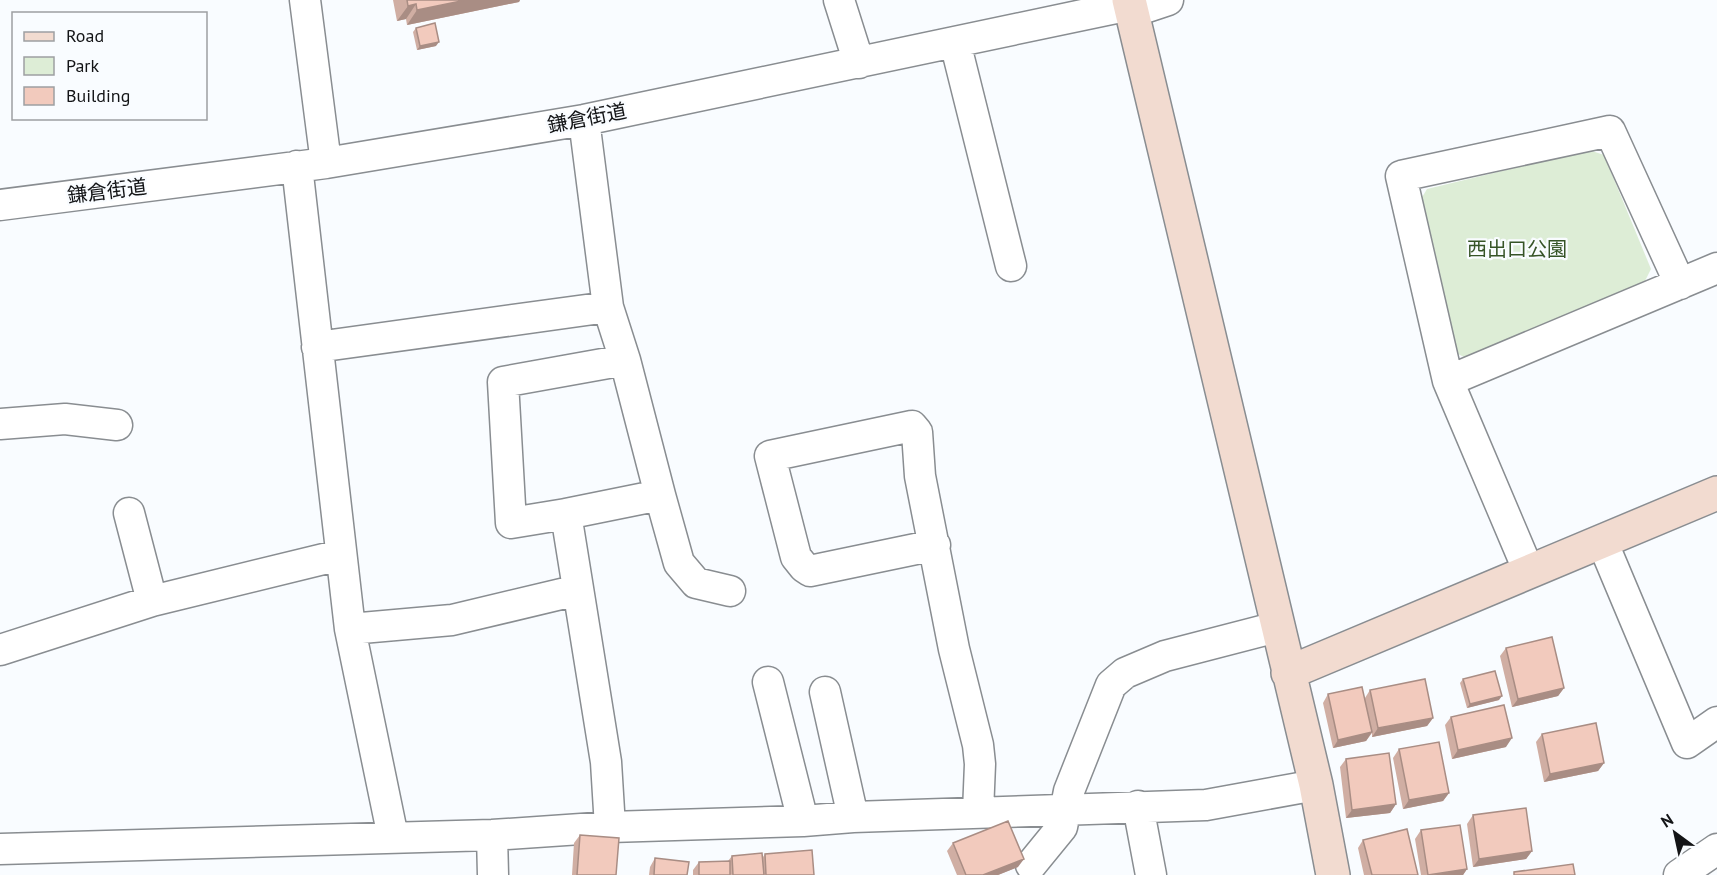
<svg xmlns="http://www.w3.org/2000/svg" width="1717" height="875" font-family="'PT Sans','Noto Sans JP',sans-serif">
	<style>
		.park { fill: #ddedd6 }
		.lines { fill: none; stroke-linecap: round; stroke-linejoin: round }
		.street-casing { stroke: #898d91; stroke-width: 33 }
		.secondary-casing { stroke: #898d91; stroke-width: 36 }
		.street { stroke: #fff; stroke-width: 30 }
		.secondary { stroke: #f2dbd0; stroke-width: 33 }
		.wall { fill: #d0aea3 }
		.shaded-wall { fill: #a98d84 }
		.building { fill: #f2cabd; stroke: #a98d84; stroke-width: 1.5 }
		.labels { text-anchor: middle; stroke-width: 4.5; stroke-linejoin: round; paint-order: stroke }
		.street-label { font-size: 20px; fill: #131416; stroke: #f9fcff }
		.park-label { font-size: 20px; fill: #365427; stroke: #f9fcff }
	</style>
	<rect width="100%" height="100%" fill="#f9fcff"/>
	<path class="park" d="M 1589,150 L 1604,155 L 1651,269 L 1644,283 L 1464,357 L 1454,352 L 1421,199 L 1427,189 Z"/>
	<g class="lines">
		<g class="street-casing">
			<path id="street" d="M 305,0 L 326,163
				M 839,0 L 859,63
				M 955,42 L 1011,266
				M 584,120 L 608,307 L 625,360
				M 297,166 L 350,629 L 393,837
				M 0,205 L 326,163 L 584,120 L 1130,5 L 1147,7 L 1168,0
				M 317,347 L 608,307
				M 1448,381 L 1401,176 L 1610,131 L 1680,284
				M 0,424 L 65,419 L 117,425
				M 660,495 L 679,563 L 696,583 L 730,591
				M 129,513 L 152,601
				M 566,514 L 660,495 L 625,360 L 503,382 L 511,523 L 566,514 L 606,762 L 610,827
				M 1602,541 L 1687,743 L 1717,722
				M 935,545 L 810,571 L 804,567 L 796,557 L 770,456 L 912,426 L 917,432 L 920,476 L 954,649 L 978,745 L 980,764 L 978,812
				M 1529,572 L 1448,381 L 1717,268
				M 350,629 L 452,620 L 578,590
				M 0,650 L 152,601 L 340,555
				M 768,682 L 803,821
				M 825,692 L 853,817
				M 1138,806 L 1151,875
				M 492,835 L 493,875
				M 0,849 L 492,835 L 610,827 L 803,821 L 853,817 L 1206,805 L 1316,785
				M 1031,865 L 1062,827 L 1069,791 L 1111,685 L 1125,673 L 1165,656 L 1277,627
				M 1679,875 L 1717,849"/>
		</g>
		<g class="secondary-casing">
			<path id="secondary" d="M 1129,0 L 1316,785 L 1333,875
				M 1288,673 L 1717,493"/>
		</g>
		<use href="#street" class="street"/>
		<use href="#secondary" class="secondary"/>
	</g>
	<path class="wall" d="M 393,0 L 520,0 L 519,2 L 407,25 L 406,19 L 397,21 Z
		M 416,28 L 436,46 L 417,50 L 413,32 Z
		M 1506,648 L 1564,688 L 1558,696 L 1512,707 L 1500,656 Z
		M 1463,679 L 1499,700 L 1467,708 L 1460,683 Z
		M 1370,690 L 1433,718 L 1427,726 L 1372,737 L 1372,733 L 1366,741 L 1333,748 L 1323,703 L 1328,694 L 1365,698 Z
		M 1451,717 L 1506,747 L 1452,759 L 1445,725 Z
		M 1542,734 L 1604,763 L 1598,771 L 1544,782 L 1536,742 Z
		M 1399,749 L 1449,793 L 1443,801 L 1403,809 L 1393,758 Z
		M 1346,759 L 1396,804 L 1390,813 L 1346,818 L 1340,767 Z
		M 1473,815 L 1532,851 L 1526,859 L 1473,867 L 1467,824 Z
		M 1421,830 L 1467,869 L 1463,875 L 1421,875 L 1415,839 Z
		M 580,835 L 616,875 L 572,875 L 574,843 Z
		M 1363,840 L 1418,875 L 1364,875 L 1358,848 Z
		M 953,843 L 1018,867 L 998,875 L 957,875 L 947,851 Z
		M 765,854 L 814,875 L 693,875 L 693,870 L 699,862 L 728,861 L 732,856 L 763,857 Z
		M 655,858 L 687,875 L 649,875 L 650,867 Z"/>
	<path class="shaded-wall" d="M 466,0 L 520,0 L 519,2 L 407,25 L 417,10 Z
		M 416,4 L 406,19 L 397,21 L 408,6 Z
		M 439,42 L 436,46 L 417,50 L 420,46 Z
		M 1564,688 L 1558,696 L 1512,707 L 1518,699 Z
		M 1502,696 L 1499,700 L 1467,708 L 1470,704 Z
		M 1433,718 L 1427,726 L 1372,737 L 1378,728 Z
		M 1372,732 L 1366,741 L 1333,748 L 1338,740 Z
		M 1512,738 L 1506,747 L 1452,759 L 1458,750 Z
		M 1604,763 L 1598,771 L 1544,782 L 1550,774 Z
		M 1449,793 L 1443,801 L 1403,809 L 1409,800 Z
		M 1396,804 L 1390,813 L 1346,818 L 1352,810 Z
		M 1532,851 L 1526,859 L 1473,867 L 1479,859 Z
		M 1024,859 L 1018,867 L 998,875 L 983,875 Z
		M 1467,869 L 1463,875 L 1431,875 Z"/>
	<path class="building" d="M 407,0 L 466,0 L 417,10 L 416,4 L 408,6 Z
		M 435,23 L 439,42 L 420,46 L 416,28 Z
		M 1552,637 L 1564,688 L 1518,699 L 1506,648 Z
		M 1495,671 L 1502,696 L 1470,704 L 1463,679 Z
		M 1425,679 L 1433,718 L 1378,728 L 1370,690 Z
		M 1362,687 L 1372,732 L 1338,740 L 1328,694 Z
		M 1504,705 L 1512,738 L 1458,750 L 1451,717 Z
		M 1596,723 L 1604,763 L 1550,774 L 1542,734 Z
		M 1439,742 L 1449,793 L 1409,800 L 1399,749 Z
		M 1389,753 L 1396,804 L 1352,810 L 1346,759 Z
		M 1526,808 L 1532,851 L 1479,859 L 1473,815 Z
		M 1008,821 L 1024,859 L 983,875 L 966,875 L 953,843 Z
		M 1460,825 L 1467,869 L 1428,875 L 1421,830 Z
		M 1407,829 L 1418,875 L 1372,875 L 1363,840 Z
		M 580,835 L 619,838 L 616,875 L 577,875 Z
		M 812,850 L 814,875 L 766,875 L 765,854 Z
		M 762,853 L 764,875 L 733,875 L 732,856 Z
		M 655,858 L 689,862 L 687,875 L 654,875 Z
		M 730,861 L 730,875 L 699,875 L 699,862 Z
		M 1573,864 L 1575,875 L 1514,875 L 1514,872 Z"/>
	<g class="labels">
		<g class="street-label">
			<text transform="translate(587 118) rotate(-11)" y="7">鎌倉街道</text>
			<text transform="translate(107 191) rotate(-7)" y="7">鎌倉街道</text>
		</g>
		<g class="park-label">
			<text x="1517" y="256">西出口公園</text>
		</g>
	</g>
	<rect x="12" y="12" width="195" height="108" fill="#f9fcff" stroke="#9d9fa2" stroke-width="1.5"/>
	<rect x="24" y="32" width="30" height="9" fill="#f2dbd0" stroke="#9d9fa2" stroke-width="1.5"/>
	<text x="66" y="42" font-size="18" fill="#131416">Road</text>
	<rect x="24" y="57" width="30" height="18" fill="#ddedd6" stroke="#9d9fa2" stroke-width="1.5"/>
	<text x="66" y="72" font-size="18" fill="#131416">Park</text>
	<rect x="24" y="87" width="30" height="18" fill="#f2cabd" stroke="#9d9fa2" stroke-width="1.5"/>
	<text x="66" y="102" font-size="18" fill="#131416">Building</text>
	<g transform="translate(1675 833) rotate(327)" stroke="#f9fcff" stroke-width="4.5" paint-order="stroke">
	<path d="M0-4.5L10 22L0 15L-10 22Z" fill="#131416"/>
	<text y="-9" font-size="16" font-weight="bold" text-anchor="middle" fill="#131416">N</text>
	</g>
</svg>
